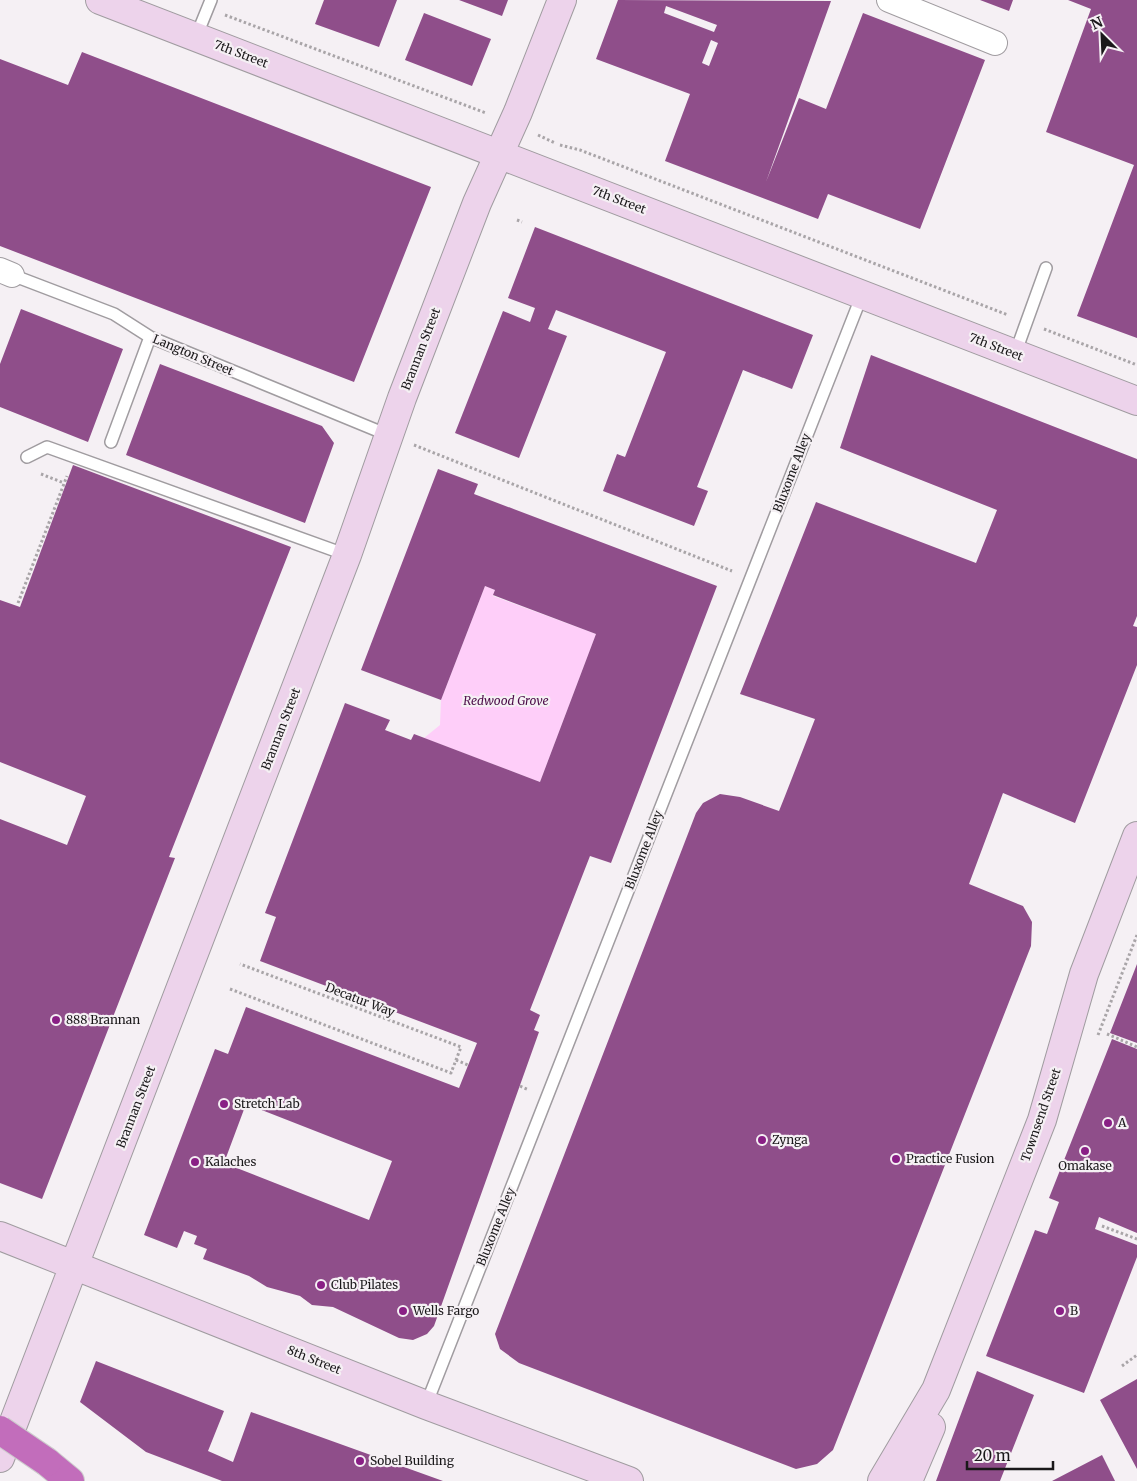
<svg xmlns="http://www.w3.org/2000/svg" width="1137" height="1481" font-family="Merriweather,serif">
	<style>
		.green { fill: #fecef9 }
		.building { fill: #8f4e8a; fill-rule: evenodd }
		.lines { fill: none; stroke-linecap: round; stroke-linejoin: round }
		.lane-casing { stroke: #a09ca0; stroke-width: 14 }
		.street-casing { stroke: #a09ca0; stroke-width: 26 }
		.secondary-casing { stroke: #a09ca0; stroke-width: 30 }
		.highway-casing { stroke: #cdcccd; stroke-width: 30 }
		.path { stroke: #a9a5a8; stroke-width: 3; stroke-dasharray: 2.5 2.5; stroke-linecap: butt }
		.lane { stroke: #fff; stroke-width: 11 }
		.street { stroke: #fff; stroke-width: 24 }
		.secondary { stroke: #edd3eb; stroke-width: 28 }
		.highway { stroke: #c26dbb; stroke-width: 28 }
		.highway-bridge-casing { stroke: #cdcccd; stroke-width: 30; stroke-linecap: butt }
		.highway-bridge { stroke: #c26dbb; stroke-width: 28 }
		.poi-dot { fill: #891f85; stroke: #f5f0f4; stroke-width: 2 }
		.labels { text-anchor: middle; stroke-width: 4.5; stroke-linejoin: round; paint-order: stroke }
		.street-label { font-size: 12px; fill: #1a181a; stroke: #f5f0f4 }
		.park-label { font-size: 12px; font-style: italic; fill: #4b0b48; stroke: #f5f0f4 }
		.poi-label { font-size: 12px; fill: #1a181a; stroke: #f5f0f4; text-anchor: start }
	</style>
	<rect width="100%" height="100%" fill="#f5f0f4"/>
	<path class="green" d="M 485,586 L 495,590 L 493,596 L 596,634 L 540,782 L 424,738 L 440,725 L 441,700 Z"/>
	<path class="building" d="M 324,0 L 397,0 L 379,47 L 315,24 Z
		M 459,0 L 508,0 L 502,16 Z
		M 618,0 L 831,1 L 766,182 L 799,98 L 826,109 L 863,13 L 985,60 L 920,229 L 828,194 L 818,219 L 665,161 L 690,94 L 596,59 ZM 666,6 L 717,25 L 714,32 L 664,13 ZM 711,40 L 718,43 L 709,66 L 702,63 Z
		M 980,0 L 1013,0 L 1009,11 Z
		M 1068,0 L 1137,0 L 1137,338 L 1077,316 L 1134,165 L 1046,132 L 1091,9 Z
		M 424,13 L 491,39 L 472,86 L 405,60 Z
		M 82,52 L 431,187 L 354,382 L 0,246 L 0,59 L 68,85 Z
		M 535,227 L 813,335 L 792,389 L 743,370 L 697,487 L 708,491 L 694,526 L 603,491 L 617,454 L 625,457 L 666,352 L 556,310 L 548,329 L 567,336 L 519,458 L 455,433 L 503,311 L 530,322 L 535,308 L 508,298 Z
		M 21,309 L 123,349 L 88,442 L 0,407 L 0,364 Z
		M 871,355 L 1137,459 L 1137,616 L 1133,626 L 1137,627 L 1137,665 L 1075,823 L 1003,793 L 969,884 L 1023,906 L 1032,922 L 1031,946 L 833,1450 L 817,1464 L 796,1469 L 519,1363 L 500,1349 L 495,1334 L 696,813 L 703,803 L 720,794 L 740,797 L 779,811 L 785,796 L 815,719 L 740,694 L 816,502 L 976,563 L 997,510 L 840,448 Z
		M 160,364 L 322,426 L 334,443 L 305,523 L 126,455 Z
		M 73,465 L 291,547 L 169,857 L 175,858 L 42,1199 L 0,1183 L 0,819 L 67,845 L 86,796 L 0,762 L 0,600 L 20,607 Z
		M 438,469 L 478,484 L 474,494 L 717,586 L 611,863 L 590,856 L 530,1010 L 540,1015 L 534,1030 L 539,1032 L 434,1326 L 427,1334 L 413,1340 L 399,1338 L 333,1307 L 312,1305 L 300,1296 L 267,1287 L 249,1276 L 203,1259 L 207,1249 L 194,1244 L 197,1236 L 184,1231 L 177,1248 L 144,1235 L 215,1049 L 228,1054 L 246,1007 L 459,1088 L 477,1043 L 260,961 L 276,917 L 265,913 L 345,703 L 390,720 L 385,730 L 411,740 L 414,734 L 540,782 L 596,634 L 493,595 L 495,590 L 485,586 L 441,700 L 361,670 ZM 246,1104 L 392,1161 L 369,1220 L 224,1163 Z
		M 1137,964 L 1137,1043 L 1110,1033 Z
		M 1112,1039 L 1137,1049 L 1137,1233 L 1099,1217 L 1095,1229 L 1137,1245 L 1137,1257 L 1084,1393 L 986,1356 L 1035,1230 L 1047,1234 L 1059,1202 L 1049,1198 Z
		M 96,1361 L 224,1411 L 208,1451 L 233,1462 L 251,1412 L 443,1481 L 222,1481 L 146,1452 L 80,1402 Z
		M 977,1371 L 1034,1395 L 1000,1481 L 936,1481 Z
		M 1137,1379 L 1137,1469 L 1100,1400 Z
		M 1102,1455 L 1115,1481 L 1052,1481 Z"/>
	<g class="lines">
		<g class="lane-casing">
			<path id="lane" d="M 196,37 L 211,0
				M 12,275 L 114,314 L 150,337 L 388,435
				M 1015,354 L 1046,268
				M 111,442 L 150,337
				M 27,457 L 47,447 L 347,555
				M 426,1405 L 862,295"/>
		</g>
		<g class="street-casing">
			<path id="street" d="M 889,0 L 995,43
				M 0,270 L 12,275"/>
		</g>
		<g class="secondary-casing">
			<path id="secondary" d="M 100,0 L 1137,401
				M 0,1236 L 426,1405 L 629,1481
				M 0,1458 L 347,555 L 402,398 L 477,203 L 518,112 L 562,0
				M 882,1481 L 936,1390 L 1042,1120 L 1084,974 L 1137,836
				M 908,1481 L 931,1427"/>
		</g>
		<g class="highway-casing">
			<path id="highway" d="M 47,1462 L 70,1481"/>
		</g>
		<path class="path" d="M 225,15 L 486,113
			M 538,135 L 555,143
			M 560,145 L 580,150 L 1008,315
			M 517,220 L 522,222
			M 1044,329 L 1137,365
			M 414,445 L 732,571
			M 41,474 L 64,483
			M 18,603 L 67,476
			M 230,989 L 451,1073 L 461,1047 L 240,964
			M 1107,1034 L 1137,1047
			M 1098,1035 L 1137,935
			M 456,1060 L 468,1065
			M 520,1086 L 529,1090
			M 1102,1226 L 1137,1239
			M 1122,1366 L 1137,1355"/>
		<use href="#lane" class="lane"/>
		<use href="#street" class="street"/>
		<use href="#secondary" class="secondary"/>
		<use href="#highway" class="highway"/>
		<g class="highway-bridge-casing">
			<path id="highway-bridge" d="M 0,1430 L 47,1462"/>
		</g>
		<use href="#highway-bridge" class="highway-bridge"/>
	</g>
	<g class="poi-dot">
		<circle cx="56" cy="1020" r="5"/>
		<circle cx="224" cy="1104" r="5"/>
		<circle cx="1108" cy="1123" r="5"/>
		<circle cx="762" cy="1140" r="5"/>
		<circle cx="1085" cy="1151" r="5"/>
		<circle cx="896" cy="1159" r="5"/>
		<circle cx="195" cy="1162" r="5"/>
		<circle cx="321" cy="1285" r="5"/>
		<circle cx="403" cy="1311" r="5"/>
		<circle cx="1060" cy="1311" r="5"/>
		<circle cx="360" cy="1461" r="5"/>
	</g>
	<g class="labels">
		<g class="street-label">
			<text transform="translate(241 54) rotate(21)" y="4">7th Street</text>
			<text transform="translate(619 200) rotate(21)" y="4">7th Street</text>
			<text transform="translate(996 347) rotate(21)" y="4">7th Street</text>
			<text transform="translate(421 349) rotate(-69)" y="4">Brannan Street</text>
			<text transform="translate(193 355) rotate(23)" y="4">Langton Street</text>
			<text transform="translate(792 473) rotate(-69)" y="4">Bluxome Alley</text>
			<text transform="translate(281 729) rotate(-69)" y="4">Brannan Street</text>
			<text transform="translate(644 850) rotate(-69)" y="4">Bluxome Alley</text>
			<text transform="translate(360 1000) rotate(21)" y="4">Decatur Way</text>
			<text transform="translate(136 1107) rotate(-69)" y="4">Brannan Street</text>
			<text transform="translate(1041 1115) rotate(-71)" y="4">Townsend Street</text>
			<text transform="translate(496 1227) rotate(-68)" y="4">Bluxome Alley</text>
			<text transform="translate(314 1360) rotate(22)" y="4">8th Street</text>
		</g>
		<g class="park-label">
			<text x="506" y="705">Redwood Grove</text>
		</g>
		<g class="poi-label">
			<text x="66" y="1024">888 Brannan</text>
			<text x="234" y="1108">Stretch Lab</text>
			<text x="1118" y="1127">A</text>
			<text x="772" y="1144">Zynga</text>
			<text x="906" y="1163">Practice Fusion</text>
			<text x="205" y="1166">Kalaches</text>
			<text x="1085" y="1170" text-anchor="middle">Omakase</text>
			<text x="331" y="1289">Club Pilates</text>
			<text x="413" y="1315">Wells Fargo</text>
			<text x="1070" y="1315">B</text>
			<text x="370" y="1465">Sobel Building</text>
		</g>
	</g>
	<g transform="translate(1102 35) rotate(336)" stroke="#f5f0f4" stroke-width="4" paint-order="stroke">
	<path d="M0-4L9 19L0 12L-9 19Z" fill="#1a181a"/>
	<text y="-8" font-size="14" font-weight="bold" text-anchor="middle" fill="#1a181a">N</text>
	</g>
	<path d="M967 1461v8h86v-8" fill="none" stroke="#1a181a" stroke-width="2.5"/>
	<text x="974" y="1461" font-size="15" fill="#1a181a" stroke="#f5f0f4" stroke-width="4" paint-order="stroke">20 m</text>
</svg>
